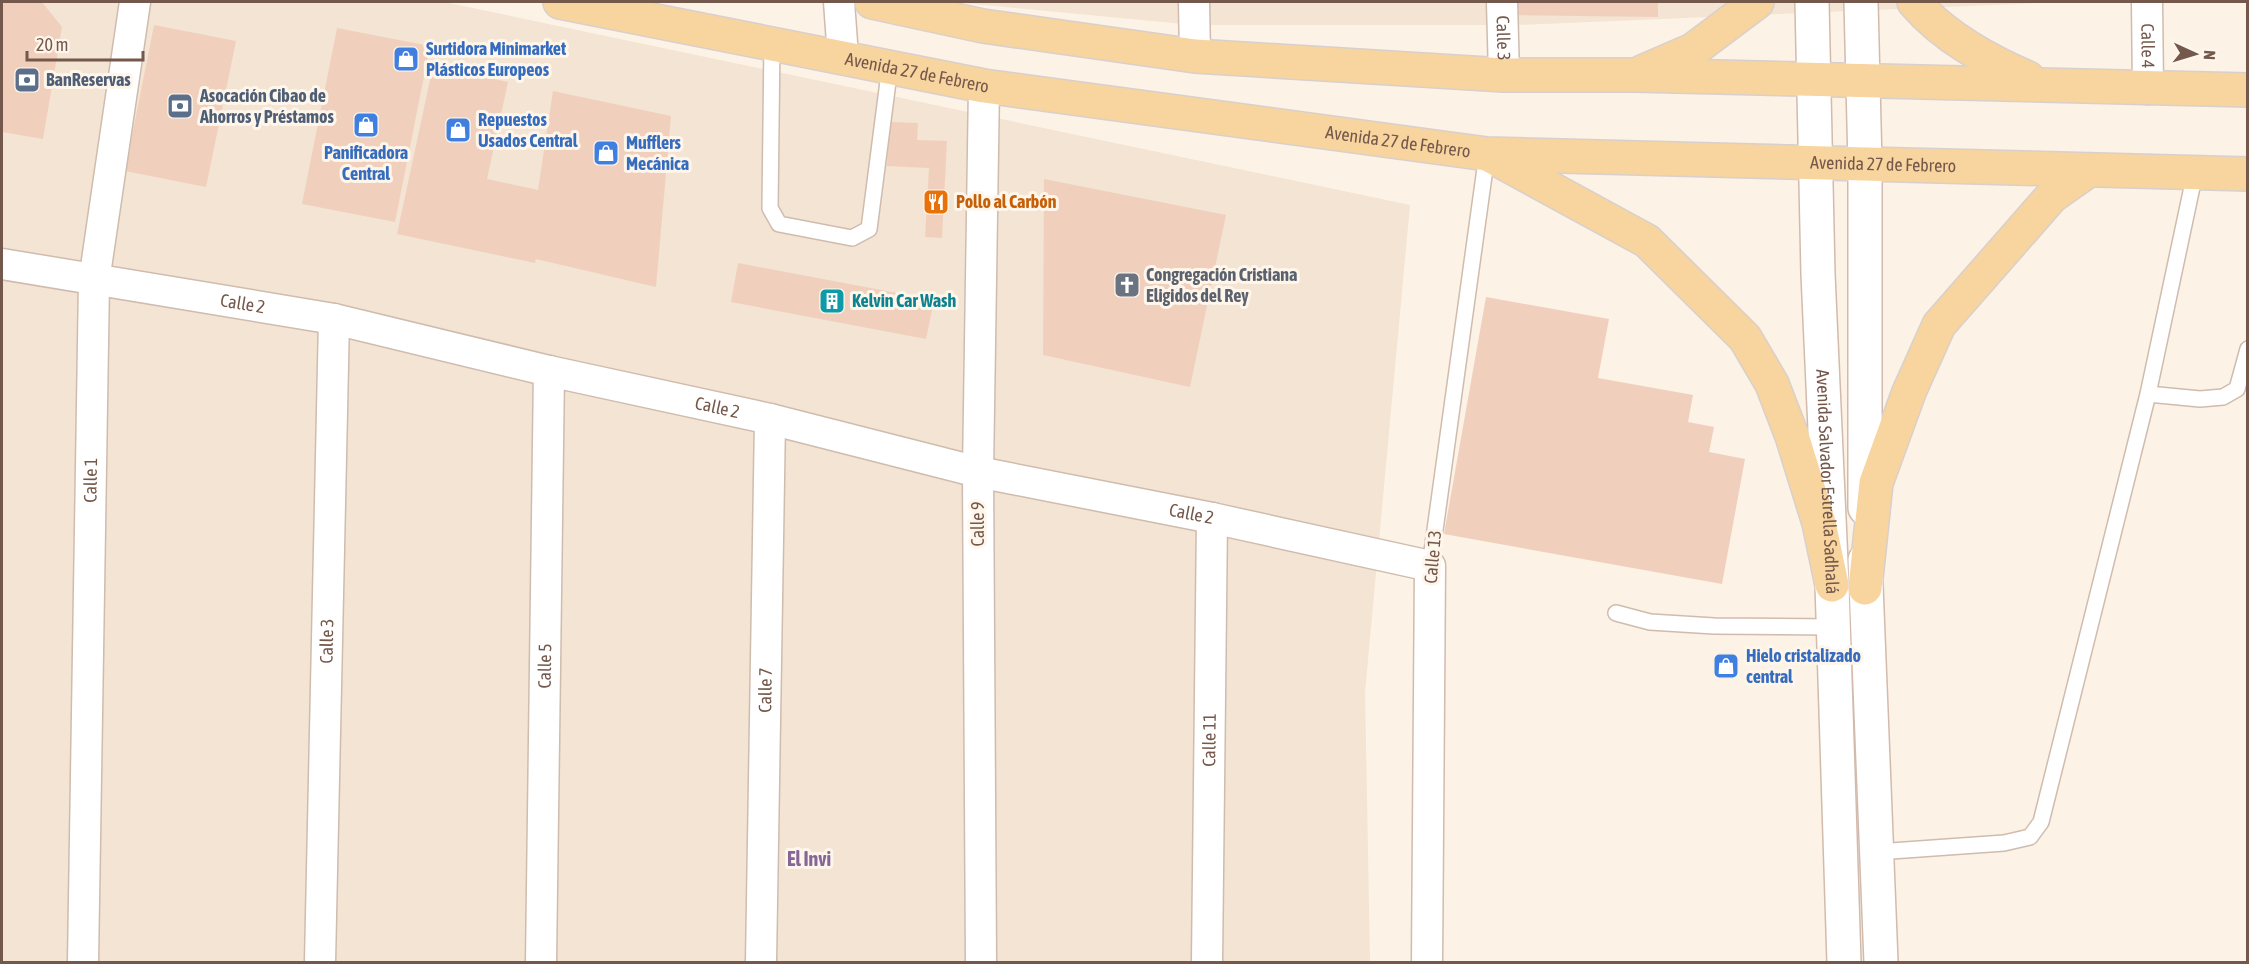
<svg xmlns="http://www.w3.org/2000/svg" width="2249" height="964" font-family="'Asap Condensed',sans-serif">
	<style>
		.residential { fill: #f3e4d3 }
		.building { fill: #f0d0bd }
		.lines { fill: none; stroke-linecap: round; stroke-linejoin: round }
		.lane-casing { stroke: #cfbcaf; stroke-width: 18 }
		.street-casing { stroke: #cfbcaf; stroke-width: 33 }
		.secondary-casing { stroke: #d2bbac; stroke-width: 36 }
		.primary-casing { stroke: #d8d0cd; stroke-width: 36 }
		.lane { stroke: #fff; stroke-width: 15 }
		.street { stroke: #fff; stroke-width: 30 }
		.secondary { stroke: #fff; stroke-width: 33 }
		.primary { stroke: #f8d49f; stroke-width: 33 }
		.labels { text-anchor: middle; stroke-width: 6; stroke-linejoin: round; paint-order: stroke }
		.street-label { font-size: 18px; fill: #74584b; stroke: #fff6eb }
		.shop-label { font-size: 18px; font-weight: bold; fill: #366cbe; stroke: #fff6eb; text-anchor: start }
		.service-label { font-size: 18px; font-weight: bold; fill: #4e5e75; stroke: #fff6eb; text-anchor: start }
		.food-label { font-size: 18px; font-weight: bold; fill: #c56008; stroke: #fff6eb; text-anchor: start }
		.worship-label { font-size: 18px; font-weight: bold; fill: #5b616d; stroke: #fff6eb; text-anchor: start }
		.culture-label { font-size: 18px; font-weight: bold; fill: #0d838f; stroke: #fff6eb; text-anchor: start }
		.neighbourhood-label { font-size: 20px; font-weight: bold; fill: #856697; stroke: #fff6eb }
	</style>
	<rect width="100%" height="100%" fill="#fcf2e5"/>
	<path class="residential" d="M 2,2 L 444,2 L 1410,205 L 1365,692 L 1370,962 L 2,962 Z
		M 953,2 L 2064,2 L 1516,25 L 1194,25 Z"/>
	<path class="building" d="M 2,2 L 42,2 L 62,27 L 43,139 L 2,132 Z
		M 1515,2 L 1658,2 L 1658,17 L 1515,15 Z
		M 154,25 L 236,41 L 206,187 L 125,171 Z
		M 337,28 L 430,46 L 395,222 L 302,204 Z
		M 433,66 L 508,82 L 487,179 L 538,190 L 553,91 L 671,116 L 656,287 L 536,259 L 535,263 L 397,234 Z
		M 889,122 L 918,123 L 917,140 L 947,141 L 942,238 L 925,237 L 929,168 L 887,166 Z
		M 1044,179 L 1226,215 L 1190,387 L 1043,355 Z
		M 738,263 L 934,300 L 926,339 L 731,302 Z
		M 1486,297 L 1609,319 L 1598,378 L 1693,395 L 1688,422 L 1714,427 L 1709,452 L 1745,459 L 1722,584 L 1444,534 Z"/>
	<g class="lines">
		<g class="lane-casing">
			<path id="lane" d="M 772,42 L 770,208 L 779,224 L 852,238 L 869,229 L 890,66
				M 2148,394 L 2200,399 L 2223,397 L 2237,389 L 2248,349
				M 1430,566 L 1487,154
				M 1616,613 L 1650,622 L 1714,626 L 1834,627
				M 1877,852 L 2004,843 L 2030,837 L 2041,822 L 2148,394 L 2195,173"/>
		</g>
		<g class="street-casing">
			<g id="street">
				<path d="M 839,2 L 843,56"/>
				<path d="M 1194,2 L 1195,56"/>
				<path id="s1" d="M 1502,2 L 1504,75"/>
				<path id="s2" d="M 2147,2 L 2148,89"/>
				<path id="s3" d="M 2,264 L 334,319 L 549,371 L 770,419 L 978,472 L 1212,518 L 1430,566 L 1427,962"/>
				<path id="s4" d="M 83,962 L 94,281 L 135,2"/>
				<path id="s5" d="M 320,962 L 334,319"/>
				<path id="s6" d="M 541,962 L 549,371"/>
				<path id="s7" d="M 761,962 L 770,419"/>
				<path d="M 981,962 L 978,472 L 984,86"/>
				<path id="s8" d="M 1207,962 L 1212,518"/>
			</g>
		</g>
		<g class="secondary-casing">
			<g id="secondary">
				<path id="s9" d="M 1812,2 L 1818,274 L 1832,585 L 1844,962"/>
				<path d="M 1861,2 L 1865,165 L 1865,508"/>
				<path d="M 1865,560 L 1881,962"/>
			</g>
		</g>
		<g class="primary-casing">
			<g id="primary">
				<path id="s10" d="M 560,2 L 984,86 L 1487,154 L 2248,174"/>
				<path d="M 872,2 L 983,26 L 1195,56 L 1504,75 L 1635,75 L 2248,90"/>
				<path d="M 1914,2 C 1944,37 1986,60 2028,78"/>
				<path d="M 1642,72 L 1693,50 L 1757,2"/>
				<path d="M 1491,156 L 1647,241 L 1745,338 L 1772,384 L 1792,436 L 1819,523 L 1832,585"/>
				<path d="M 1865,588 L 1876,483 L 1909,392 L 1939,325 L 2052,196 L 2089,170"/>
			</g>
		</g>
		<use href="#lane" class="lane"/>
		<use href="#street" class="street"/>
		<use href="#secondary" class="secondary"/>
		<use href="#primary" class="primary"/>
	</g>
	<defs>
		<g id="shop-square" transform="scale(1.35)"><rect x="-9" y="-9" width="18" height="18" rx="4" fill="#3f7fe0" stroke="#fff6eb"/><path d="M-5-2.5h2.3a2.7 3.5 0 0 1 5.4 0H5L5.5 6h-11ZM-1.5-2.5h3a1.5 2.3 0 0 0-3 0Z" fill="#fff"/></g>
		<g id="bank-square" transform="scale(1.35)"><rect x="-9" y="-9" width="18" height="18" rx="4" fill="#5c6f8a" stroke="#fff6eb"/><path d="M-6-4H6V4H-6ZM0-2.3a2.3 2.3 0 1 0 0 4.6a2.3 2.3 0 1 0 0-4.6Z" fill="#fff"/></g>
		<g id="restaurant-square" transform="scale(1.35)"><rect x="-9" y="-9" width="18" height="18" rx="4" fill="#e8710a" stroke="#fff6eb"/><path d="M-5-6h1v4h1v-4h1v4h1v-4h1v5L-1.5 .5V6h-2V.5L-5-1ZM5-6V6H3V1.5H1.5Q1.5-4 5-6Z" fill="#fff"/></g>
		<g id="church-square" transform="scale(1.35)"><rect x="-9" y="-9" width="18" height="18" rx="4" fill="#6b7280" stroke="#fff6eb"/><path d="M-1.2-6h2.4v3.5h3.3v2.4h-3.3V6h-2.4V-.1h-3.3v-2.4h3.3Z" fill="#fff"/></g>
		<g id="building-square" transform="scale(1.35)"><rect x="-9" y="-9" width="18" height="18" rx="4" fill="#0f9aa8" stroke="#fff6eb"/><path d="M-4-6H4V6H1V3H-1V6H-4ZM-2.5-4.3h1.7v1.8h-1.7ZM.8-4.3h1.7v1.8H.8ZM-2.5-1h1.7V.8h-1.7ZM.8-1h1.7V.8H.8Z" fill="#fff"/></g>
	</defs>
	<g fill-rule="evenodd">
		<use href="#shop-square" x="406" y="59"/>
		<use href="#bank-square" x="27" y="80"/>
		<use href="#bank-square" x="180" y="106"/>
		<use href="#shop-square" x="366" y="125"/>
		<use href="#shop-square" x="458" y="130"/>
		<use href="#shop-square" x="606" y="153"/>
		<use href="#restaurant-square" x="936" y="202"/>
		<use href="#church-square" x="1127" y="285"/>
		<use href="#building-square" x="832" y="301"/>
		<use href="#shop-square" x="1726" y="666"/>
	</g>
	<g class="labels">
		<g class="street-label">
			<text dy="6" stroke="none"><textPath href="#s1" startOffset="36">Calle 3</textPath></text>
			<text dy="6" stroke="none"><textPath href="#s2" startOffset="44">Calle 4</textPath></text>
			<text dy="6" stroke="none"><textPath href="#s10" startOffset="364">Avenida 27 de Febrero</textPath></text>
			<text dy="6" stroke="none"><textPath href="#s10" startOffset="850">Avenida 27 de Febrero</textPath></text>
			<text dy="6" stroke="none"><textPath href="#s10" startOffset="1336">Avenida 27 de Febrero</textPath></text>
			<text dy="6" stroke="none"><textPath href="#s3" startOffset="244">Calle 2</textPath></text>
			<text dy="6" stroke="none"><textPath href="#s3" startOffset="730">Calle 2</textPath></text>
			<text dy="6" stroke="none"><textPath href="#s4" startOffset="482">Calle 1</textPath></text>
			<text dy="6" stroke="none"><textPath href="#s9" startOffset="480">Avenida Salvador Estrella Sadhalá</textPath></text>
			<text dy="6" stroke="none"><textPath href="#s3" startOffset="1216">Calle 2</textPath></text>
			<text transform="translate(978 524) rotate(-90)" y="6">Calle 9</text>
			<text transform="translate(1433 557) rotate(-85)" y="6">Calle 13</text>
			<text dy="6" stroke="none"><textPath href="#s5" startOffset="321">Calle 3</textPath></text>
			<text dy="6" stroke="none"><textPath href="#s6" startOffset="296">Calle 5</textPath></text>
			<text dy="6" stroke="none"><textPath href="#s7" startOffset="272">Calle 7</textPath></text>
			<text dy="6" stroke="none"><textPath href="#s8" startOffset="222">Calle 11</textPath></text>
		</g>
		<g class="shop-label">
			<text x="426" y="55">Surtidora Minimarket<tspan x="426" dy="21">Plásticos Europeos</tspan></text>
			<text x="478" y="126">Repuestos<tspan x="478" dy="21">Usados Central</tspan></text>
			<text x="626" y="149">Mufflers<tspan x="626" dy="21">Mecánica</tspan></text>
			<text x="366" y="159" text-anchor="middle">Panificadora<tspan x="366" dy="21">Central</tspan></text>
			<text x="1746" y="662">Hielo cristalizado<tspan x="1746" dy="21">central</tspan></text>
		</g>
		<g class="service-label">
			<text x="46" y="86">BanReservas</text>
			<text x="200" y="102">Asocación Cibao de<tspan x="200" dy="21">Ahorros y Préstamos</tspan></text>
		</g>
		<g class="food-label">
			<text x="956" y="208">Pollo al Carbón</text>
		</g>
		<g class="worship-label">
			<text x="1146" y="281">Congregación Cristiana<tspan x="1146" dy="21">Eligidos del Rey</tspan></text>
		</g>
		<g class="culture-label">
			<text x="852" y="307">Kelvin Car Wash</text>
		</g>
		<g class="neighbourhood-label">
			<text x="809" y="866">El Invi</text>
		</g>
	</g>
	<rect width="2249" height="964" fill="none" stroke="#74584b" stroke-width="6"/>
	<g transform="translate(2195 54) rotate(94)" stroke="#fff6eb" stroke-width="4.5" paint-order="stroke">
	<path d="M0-4.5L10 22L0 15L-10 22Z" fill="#74584b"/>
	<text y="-9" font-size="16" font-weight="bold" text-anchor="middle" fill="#74584b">N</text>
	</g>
	<path d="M27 51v9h116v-9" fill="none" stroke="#74584b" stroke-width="3"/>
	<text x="36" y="51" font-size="18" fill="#74584b" stroke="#fff6eb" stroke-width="4.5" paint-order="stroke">20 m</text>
</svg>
